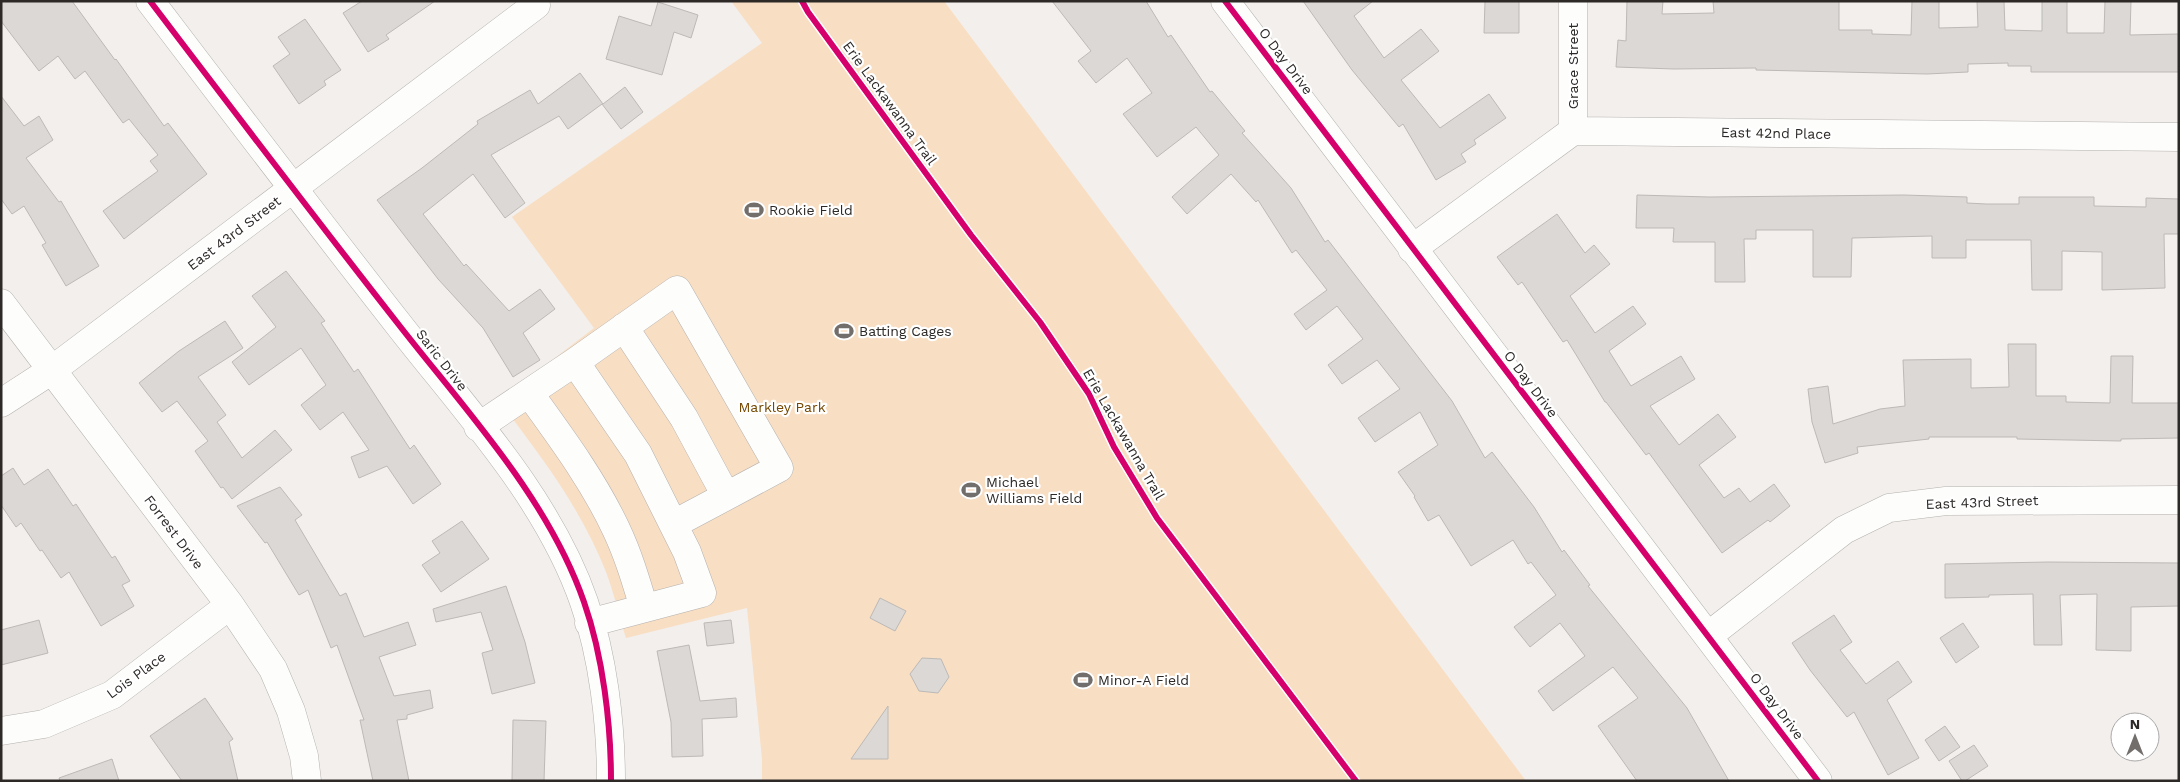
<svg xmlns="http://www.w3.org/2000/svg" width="2180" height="782" font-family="'Work Sans',sans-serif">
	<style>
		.green { fill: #f8dec3 }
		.building { fill: #dbd8d5; stroke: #bcb9b7 }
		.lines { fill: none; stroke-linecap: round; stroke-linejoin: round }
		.minor-casing { stroke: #b4b1ae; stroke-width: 29 }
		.minor { stroke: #fdfdfc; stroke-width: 28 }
		.cycleway-casing { stroke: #fff; stroke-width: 9 }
		.cycleway { stroke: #d6006c; stroke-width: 6 }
		.labels { text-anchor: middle; stroke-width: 4.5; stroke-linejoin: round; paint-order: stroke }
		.street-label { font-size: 14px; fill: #2c2927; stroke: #fff }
		.poi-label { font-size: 14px; fill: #2c2927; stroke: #fff; text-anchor: start }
		.park-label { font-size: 14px; fill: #754700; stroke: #fff }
	</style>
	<rect width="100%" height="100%" fill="#f3efec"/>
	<path class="green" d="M 731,1 L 944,1 L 1526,781 L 762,781 L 762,759 L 747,608 L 626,638 C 619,616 614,593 606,572 C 581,508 540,455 499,401 L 594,328 L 512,217 L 762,43 Z"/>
	<path class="building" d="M 1,1 L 72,1 L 115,60 L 116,59 L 164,126 L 168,123 L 207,174 L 124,239 L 103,211 L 158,171 L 150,161 L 158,155 L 129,119 L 123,123 L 85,71 L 75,79 L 58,56 L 39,71 L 1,21 Z
		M 362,1 L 435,1 L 386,35 L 389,39 L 368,52 L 343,13 Z
		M 1052,1 L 1146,1 L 1168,37 L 1171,35 L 1210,92 L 1212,91 L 1245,131 L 1242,133 L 1291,188 L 1325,242 L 1328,240 L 1452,401 L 1485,458 L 1492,452 L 1534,507 L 1562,552 L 1564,550 L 1590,585 L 1588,586 L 1687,708 L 1729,781 L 1637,781 L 1598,726 L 1638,698 L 1613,667 L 1553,711 L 1538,691 L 1585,656 L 1560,623 L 1530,647 L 1514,627 L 1556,595 L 1531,562 L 1528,564 L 1513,540 L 1471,566 L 1439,515 L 1428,521 L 1414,497 L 1415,496 L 1398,472 L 1438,445 L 1420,412 L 1375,442 L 1358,418 L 1400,389 L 1377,360 L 1342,384 L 1328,365 L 1363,339 L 1337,306 L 1306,330 L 1294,314 L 1327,290 L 1296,250 L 1292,253 L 1258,200 L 1256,202 L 1231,174 L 1187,214 L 1172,197 L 1219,155 L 1196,127 L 1157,157 L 1123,114 L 1152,93 L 1127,58 L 1096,83 L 1078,61 L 1091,51 Z
		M 1303,1 L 1373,1 L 1354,16 L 1384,58 L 1421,29 L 1439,51 L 1401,80 L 1440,128 L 1489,94 L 1506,118 L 1474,140 L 1476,144 L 1461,154 L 1466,162 L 1436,180 L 1403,124 L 1399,127 L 1352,70 Z
		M 1485,1 L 1519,1 L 1519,33 L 1484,33 Z
		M 1627,1 L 1663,1 L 1662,14 L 1714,13 L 1713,1 L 1839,1 L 1839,30 L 1872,30 L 1872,34 L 1911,35 L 1912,1 L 1939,1 L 1939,28 L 1978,27 L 1977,1 L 2004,1 L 2005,30 L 2042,31 L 2042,1 L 2067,1 L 2067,33 L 2104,33 L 2105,1 L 2131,1 L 2130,35 L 2179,34 L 2179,72 L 2031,72 L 2031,66 L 2008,66 L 2008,63 L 1968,64 L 1968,72 L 1927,74 L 1756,70 L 1756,68 L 1674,69 L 1616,67 L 1618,40 L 1626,41 Z
		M 658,2 L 698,15 L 691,38 L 674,32 L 662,75 L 606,59 L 619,16 L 651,26 Z
		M 305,19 L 341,70 L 324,81 L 326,85 L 299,104 L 273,66 L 290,54 L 278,37 Z
		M 580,73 L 603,104 L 625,87 L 643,112 L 621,129 L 602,104 L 568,129 L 559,116 L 491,155 L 525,203 L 505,218 L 473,174 L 423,214 L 464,266 L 466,264 L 509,311 L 540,289 L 555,309 L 523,333 L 540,360 L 513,377 L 483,328 L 438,279 L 377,200 L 422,168 L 478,124 L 477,121 L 530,90 L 538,104 Z
		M 1,96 L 24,126 L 39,116 L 53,140 L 26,158 L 59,202 L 61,201 L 99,266 L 66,286 L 42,245 L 46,243 L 24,206 L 12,214 L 1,199 Z
		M 1637,195 L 1709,197 L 1904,195 L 1967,197 L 1967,203 L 1986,204 L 2019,204 L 2019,197 L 2094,197 L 2094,206 L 2146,207 L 2146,198 L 2179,199 L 2179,234 L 2164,234 L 2165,288 L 2102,290 L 2102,252 L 2062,251 L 2062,290 L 2032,290 L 2031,240 L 1966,240 L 1966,258 L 1932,258 L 1932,236 L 1852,238 L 1851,277 L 1813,277 L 1813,230 L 1756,230 L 1756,239 L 1744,239 L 1745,282 L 1715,282 L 1715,242 L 1673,242 L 1674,228 L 1636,228 Z
		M 1557,214 L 1585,253 L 1594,245 L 1610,264 L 1570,296 L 1595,333 L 1633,306 L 1646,324 L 1609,351 L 1631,386 L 1681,356 L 1695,379 L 1650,406 L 1679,445 L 1718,414 L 1736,437 L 1699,465 L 1724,498 L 1739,488 L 1750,502 L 1774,484 L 1790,506 L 1770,522 L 1768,520 L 1722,553 L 1649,453 L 1646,455 L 1606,402 L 1605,402 L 1567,340 L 1563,342 L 1522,282 L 1518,285 L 1497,257 Z
		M 286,271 L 325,321 L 321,323 L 354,372 L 358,369 L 410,449 L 414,445 L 441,484 L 413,504 L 387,466 L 359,478 L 351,457 L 369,450 L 343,412 L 320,430 L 301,405 L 326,385 L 301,348 L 249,385 L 232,362 L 276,327 L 252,296 Z
		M 225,321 L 243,348 L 198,377 L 226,415 L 217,422 L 242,458 L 275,430 L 292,450 L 232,499 L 223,487 L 221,488 L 195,451 L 208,441 L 177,401 L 162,412 L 139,383 L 179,351 Z
		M 2008,344 L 2036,344 L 2036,396 L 2066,396 L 2066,402 L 2110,403 L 2111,356 L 2133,356 L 2132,403 L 2179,403 L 2179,438 L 2121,439 L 2121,441 L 2017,439 L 2017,437 L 1929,437 L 1929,439 L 1857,447 L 1858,453 L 1825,463 L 1812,422 L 1808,389 L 1828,386 L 1833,424 L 1880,409 L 1905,406 L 1903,360 L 1971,359 L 1971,388 L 2009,387 Z
		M 13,468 L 24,485 L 48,469 L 73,506 L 76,504 L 112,558 L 115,556 L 130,581 L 122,585 L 134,606 L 101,626 L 69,572 L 61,578 L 42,550 L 40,551 L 21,523 L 16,527 L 1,505 L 1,476 Z
		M 280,487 L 302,515 L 295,520 L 340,596 L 346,593 L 364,637 L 408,622 L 416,645 L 379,657 L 394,696 L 430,690 L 433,708 L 407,715 L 407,719 L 397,720 L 409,781 L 373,781 L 360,720 L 364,720 L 337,645 L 331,648 L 308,590 L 299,595 L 267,542 L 265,543 L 237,506 Z
		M 462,521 L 489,559 L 441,592 L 422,565 L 440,553 L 432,541 Z
		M 2048,562 L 2179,563 L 2179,606 L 2131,607 L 2131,651 L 2096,650 L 2097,594 L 2060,595 L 2062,645 L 2034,645 L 2033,594 L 1989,595 L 1989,597 L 1945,598 L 1945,564 Z
		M 506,586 L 525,642 L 535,683 L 492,694 L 482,653 L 493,650 L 481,612 L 436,622 L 433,609 Z
		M 880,598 L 906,611 L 895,631 L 870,618 Z
		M 1834,615 L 1852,642 L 1840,650 L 1866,684 L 1898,661 L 1912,682 L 1887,700 L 1919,758 L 1888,775 L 1854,712 L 1847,717 L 1810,670 L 1792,643 Z
		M 39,620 L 48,653 L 1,665 L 1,630 Z
		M 731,620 L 734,643 L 707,646 L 704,623 Z
		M 1963,623 L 1979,647 L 1956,663 L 1940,638 Z
		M 689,645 L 700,701 L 736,698 L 737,717 L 702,719 L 703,756 L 672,757 L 671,722 L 657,651 Z
		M 922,658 L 941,659 L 949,677 L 938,693 L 919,691 L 910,674 Z
		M 205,698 L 233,739 L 229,742 L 238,781 L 182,781 L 150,736 Z
		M 888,706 L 888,759 L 851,759 Z
		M 513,720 L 546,721 L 544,781 L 512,781 Z
		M 1945,726 L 1960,747 L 1939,761 L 1925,740 Z
		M 1974,745 L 1988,766 L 1965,781 L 1962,781 L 1949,761 Z
		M 112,759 L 119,781 L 60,781 L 59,778 Z"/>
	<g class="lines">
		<g class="minor-casing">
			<path id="minor" d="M 150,1 C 233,110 315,218 399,325 C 466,411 548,498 584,602 C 603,656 611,724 611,781
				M 1225,1 L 1818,781
				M 1573,1 L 1573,131
				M 1412,249 L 1573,131 L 2179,137
				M 1,303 L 230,605 L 273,669 L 291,711 L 304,756 L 307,781
				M 624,327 L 684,418 L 726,496
				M 575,362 L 677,290 L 779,468 L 674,524
				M 529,393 C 560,436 593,480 616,529 C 628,554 636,581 644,608
				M 1,403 L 52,370 L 536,5 L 534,1
				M 478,427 L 575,362 L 638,454 L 687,552 L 702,593 L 589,623
				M 1708,636 L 1844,530 L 1889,508 L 1946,501 L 2179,500
				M 1,731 L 44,724 L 112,695 L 230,605"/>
		</g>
		<use href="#minor" class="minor"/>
		<g class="cycleway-casing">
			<path id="cycleway" d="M 150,1 C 233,110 315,218 399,325 C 466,411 548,498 584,602 C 603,656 611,724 611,781
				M 802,1 L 808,12 L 971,235 L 1040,322 L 1089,394 L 1114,447 L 1157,518 L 1356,781
				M 1225,1 L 1818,781"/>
		</g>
		<use href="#cycleway" class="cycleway"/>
	</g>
	<defs>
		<g id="stadium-bare" transform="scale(1.5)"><path d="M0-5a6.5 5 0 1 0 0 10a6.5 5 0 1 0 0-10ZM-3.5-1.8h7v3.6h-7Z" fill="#726e6c" stroke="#fff" stroke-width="2.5" paint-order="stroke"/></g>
	</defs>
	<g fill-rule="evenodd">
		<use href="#stadium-bare" x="754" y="210"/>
		<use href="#stadium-bare" x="844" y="331"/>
		<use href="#stadium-bare" x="971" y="490"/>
		<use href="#stadium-bare" x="1083" y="680"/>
	</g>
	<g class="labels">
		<g class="street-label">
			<text transform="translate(1286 61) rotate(53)" y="5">O Day Drive</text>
			<text transform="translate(1573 66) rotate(-90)" y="5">Grace Street</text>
			<text transform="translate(890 103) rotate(54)" y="5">Erie Lackawanna Trail</text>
			<text transform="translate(1776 133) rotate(1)" y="5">East 42nd Place</text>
			<text transform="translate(234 233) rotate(-37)" y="5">East 43rd Street</text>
			<text transform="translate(442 360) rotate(52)" y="5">Saric Drive</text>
			<text transform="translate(1531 384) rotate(53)" y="5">O Day Drive</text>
			<text transform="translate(1124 434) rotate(60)" y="5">Erie Lackawanna Trail</text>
			<text transform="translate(1982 502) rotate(-2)" y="5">East 43rd Street</text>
			<text transform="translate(174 532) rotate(53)" y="5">Forrest Drive</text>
			<text transform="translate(136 675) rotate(-36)" y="5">Lois Place</text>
			<text transform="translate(1777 706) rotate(53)" y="5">O Day Drive</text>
		</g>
		<g class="poi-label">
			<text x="769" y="215">Rookie Field</text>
			<text x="859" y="336">Batting Cages</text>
			<text x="986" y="487">Michael<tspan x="986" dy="16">Williams Field</tspan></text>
			<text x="1098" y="685">Minor-A Field</text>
		</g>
		<g class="park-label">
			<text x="782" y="412">Markley Park</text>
		</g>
	</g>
	<rect width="2180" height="782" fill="none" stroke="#2c2927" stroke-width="5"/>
	<g transform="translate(2135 737)"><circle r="24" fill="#ffffff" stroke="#aba9a9"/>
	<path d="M0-4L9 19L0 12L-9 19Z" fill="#726e6c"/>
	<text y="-8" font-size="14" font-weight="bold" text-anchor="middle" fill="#2c2927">N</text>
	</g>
</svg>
